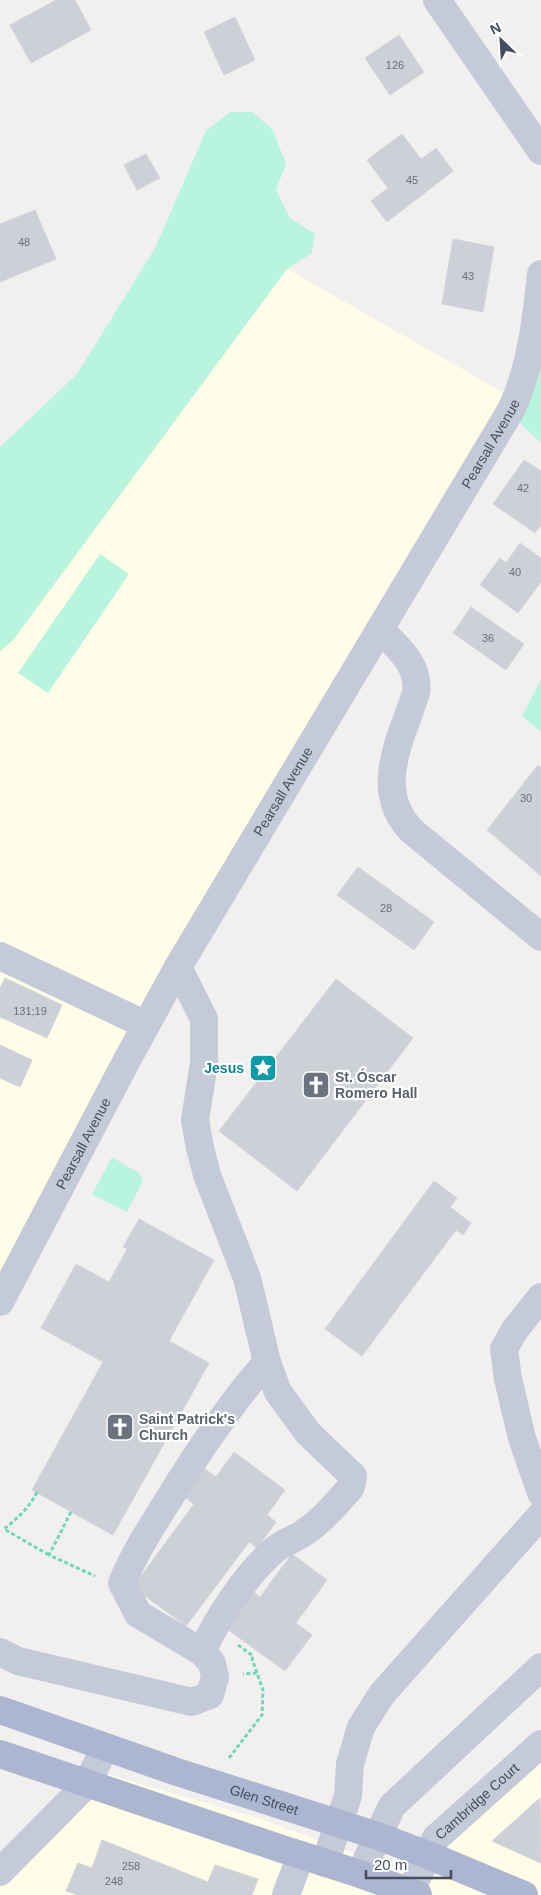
<svg xmlns="http://www.w3.org/2000/svg" width="541" height="1895" font-family="Arial,sans-serif">
	<style>
		.commercial { fill: #fefde7 }
		.green { fill: #b9f4de }
		.building { fill: #ced0d8; stroke: #d3d3dc }
		.lines { fill: none; stroke-linecap: round; stroke-linejoin: round }
		.path { stroke: #6dd6bc; stroke-width: 3; stroke-dasharray: 4 2.5; stroke-linecap: butt }
		.minor { stroke: #c4cad8; stroke-width: 28 }
		.major { stroke: #acb6d1; stroke-width: 28 }
		.labels { text-anchor: middle; stroke-width: 4.5; stroke-linejoin: round; paint-order: stroke }
		.number-label { font-size: 11px; fill: #676e7d }
		.street-label { font-size: 14px; fill: #454d5f; stroke: #fff }
		.culture-label { font-size: 14px; font-weight: bold; fill: #0d838f; stroke: #fff; text-anchor: end }
		.worship-label { font-size: 14px; font-weight: bold; fill: #5b616d; stroke: #fff; text-anchor: start }
	</style>
	<rect width="100%" height="100%" fill="#f2f0ef"/>
	<path class="commercial" d="M 287,269 L 515,399 L 0,1303 L 0,651 L 13,640 Z
		M 541,1761 L 541,1895 L 0,1895 L 0,1883 L 103,1773 L 261,1819 L 426,1880 L 441,1844 Z"/>
	<path class="green" d="M 230,112 L 253,112 L 273,130 L 286,164 L 276,190 L 290,218 L 315,234 L 312,253 L 287,269 L 13,640 L 0,651 L 0,447 L 77,374 L 155,248 L 206,131 Z
		M 541,276 L 541,443 L 508,412 Z
		M 100,554 L 129,574 L 48,693 L 18,673 Z
		M 541,679 L 541,732 L 522,716 Z
		M 112,1157 L 139,1173 L 143,1181 L 127,1212 L 92,1194 Z"/>
	<path class="building" d="M 56,0 L 75,0 L 91,30 L 31,63 L 10,25 Z
		M 235,17 L 255,60 L 224,75 L 204,32 Z
		M 399,35 L 424,72 L 390,95 L 365,58 Z
		M 402,134 L 421,159 L 436,148 L 453,171 L 387,222 L 371,201 L 388,188 L 367,160 Z
		M 146,154 L 160,178 L 137,190 L 124,165 Z
		M 35,210 L 56,259 L 0,282 L 0,224 Z
		M 453,239 L 494,247 L 483,312 L 442,304 Z
		M 524,460 L 541,471 L 541,525 L 535,533 L 493,504 Z
		M 520,543 L 541,558 L 541,582 L 518,613 L 480,585 L 500,558 L 506,563 Z
		M 471,607 L 524,644 L 506,670 L 453,633 Z
		M 538,765 L 541,767 L 541,876 L 487,830 Z
		M 358,867 L 434,922 L 414,950 L 337,895 Z
		M 5,978 L 62,1005 L 47,1038 L 0,1017 L 0,988 Z
		M 336,979 L 413,1038 L 297,1191 L 219,1131 Z
		M 0,1045 L 32,1060 L 20,1087 L 0,1078 Z
		M 434,1181 L 457,1198 L 450,1207 L 471,1223 L 463,1235 L 456,1230 L 362,1356 L 325,1329 Z
		M 139,1219 L 214,1260 L 169,1341 L 209,1363 L 113,1535 L 32,1490 L 103,1362 L 41,1328 L 76,1264 L 109,1282 L 127,1249 L 123,1247 Z
		M 234,1452 L 285,1490 L 267,1515 L 276,1522 L 257,1548 L 249,1542 L 186,1626 L 133,1587 L 194,1504 L 183,1496 L 204,1468 L 216,1477 Z
		M 292,1554 L 327,1580 L 296,1623 L 312,1635 L 285,1671 L 220,1624 L 247,1587 L 260,1597 Z
		M 540,1798 L 541,1846 L 534,1860 L 492,1841 Z
		M 102,1840 L 208,1882 L 215,1865 L 258,1879 L 252,1895 L 78,1895 L 66,1891 L 78,1863 L 92,1868 Z
		M 541,1846 L 541,1863 L 534,1860 Z"/>
	<g class="lines">
		<path class="path" d="M 37,1492 C 29,1508 18,1518 4,1529 L 49,1555
			M 71,1512 L 49,1555 L 95,1576
			M 238,1645 L 253,1656 L 252,1659 L 257,1673
			M 229,1758 L 262,1715 L 263,1690 L 257,1673 L 243,1674"/>
		<g class="minor">
			<path d="M 437,0 L 541,151"/>
			<path d="M 380,629 C 398,648 420,665 416,693 C 401,739 372,791 412,831 L 541,937"/>
			<path d="M 0,956 L 146,1025"/>
			<path d="M 178,967 L 204,1019 L 204,1063 L 195,1120 L 200,1148 L 207,1175 L 247,1278 L 267,1362 L 278,1392 L 308,1433 L 353,1476 L 351,1487 C 337,1503 323,1520 305,1532 C 294,1540 281,1543 272,1552 C 246,1575 216,1620 202,1652"/>
			<path d="M 541,1297 L 514,1331 L 504,1349 L 508,1379 L 522,1438 L 541,1493"/>
			<path id="s1" d="M 0,1302 L 127,1060 L 178,967 L 511,410 C 531,368 536,320 541,274"/>
			<path d="M 0,1652 L 18,1661 L 192,1702 L 210,1695 L 215,1677 L 212,1663 L 202,1652 L 138,1614 L 122,1583 C 134,1554 150,1529 167,1502 C 197,1453 229,1405 267,1362"/>
			<path d="M 325,1863 L 348,1796 L 350,1764 L 361,1727 L 382,1694 L 541,1515"/>
			<path d="M 0,1872 L 87,1784 L 105,1747"/>
			<path d="M 360,1874 L 392,1806 L 541,1667"/>
			<path id="s2" d="M 410,1892 L 436,1838 L 541,1744"/>
			<path d="M 286,1895 L 301,1855"/>
		</g>
		<g class="major">
			<path id="s3" d="M 0,1710 L 177,1772 L 378,1836 L 428,1855 L 524,1895"/>
			<path d="M 0,1754 L 279,1848 L 360,1874 L 418,1895"/>
		</g>
	</g>
	<defs>
		<g id="sight-square" transform="scale(1.4375)"><rect x="-9" y="-9" width="18" height="18" rx="4" fill="#0f9aa8" stroke="#fff"/><path d="M0-6L1.8-2.2L6-1.7L2.9 1.2L3.7 5.4L0 3.3L-3.7 5.4L-2.9 1.2L-6-1.7L-1.8-2.2Z" fill="#fff"/></g>
		<g id="church-square" transform="scale(1.4375)"><rect x="-9" y="-9" width="18" height="18" rx="4" fill="#6b7280" stroke="#fff"/><path d="M-1.2-6h2.4v3.5h3.3v2.4h-3.3V6h-2.4V-.1h-3.3v-2.4h3.3Z" fill="#fff"/></g>
	</defs>
	<g fill-rule="evenodd">
		<use href="#sight-square" x="263" y="1068"/>
		<use href="#church-square" x="316" y="1085"/>
		<use href="#church-square" x="120" y="1427"/>
	</g>
	<g class="labels">
		<g class="number-label">
			<text x="395" y="69">126</text>
			<text x="412" y="184">45</text>
			<text x="24" y="246">48</text>
			<text x="468" y="280">43</text>
			<text x="523" y="492">42</text>
			<text x="515" y="576">40</text>
			<text x="488" y="642">36</text>
			<text x="526" y="802">30</text>
			<text x="386" y="912">28</text>
			<text x="30" y="1015">131;19</text>
			<text x="131" y="1870">258</text>
			<text x="114" y="1885">248</text>
		</g>
		<g class="street-label">
			<text dy="5" stroke="none"><textPath href="#s1" startOffset="989">Pearsall Avenue</textPath></text>
			<text dy="5" stroke="none"><textPath href="#s1" startOffset="584">Pearsall Avenue</textPath></text>
			<text dy="5" stroke="none"><textPath href="#s1" startOffset="179">Pearsall Avenue</textPath></text>
			<text dy="5" stroke="none"><textPath href="#s3" startOffset="279">Glen Street</textPath></text>
			<text dy="5" stroke="none"><textPath href="#s2" startOffset="115">Cambridge Court</textPath></text>
		</g>
		<g class="culture-label">
			<text x="244" y="1073">Jesus</text>
		</g>
		<g class="worship-label">
			<text x="335" y="1082">St. Óscar<tspan x="335" dy="16">Romero Hall</tspan></text>
			<text x="139" y="1424">Saint Patrick's<tspan x="139" dy="16">Church</tspan></text>
		</g>
	</g>
	<g transform="translate(501 40) rotate(335)" stroke="#ffffff" stroke-width="4" paint-order="stroke">
	<path d="M0-4L9 19L0 12L-9 19Z" fill="#454d5f"/>
	<text y="-8" font-size="14" font-weight="bold" text-anchor="middle" fill="#454d5f">N</text>
	</g>
	<path d="M366 1870v8h85v-8" fill="none" stroke="#454d5f" stroke-width="2.5"/>
	<text x="374" y="1870" font-size="15" fill="#454d5f" stroke="#ffffff" stroke-width="4" paint-order="stroke">20 m</text>
</svg>
